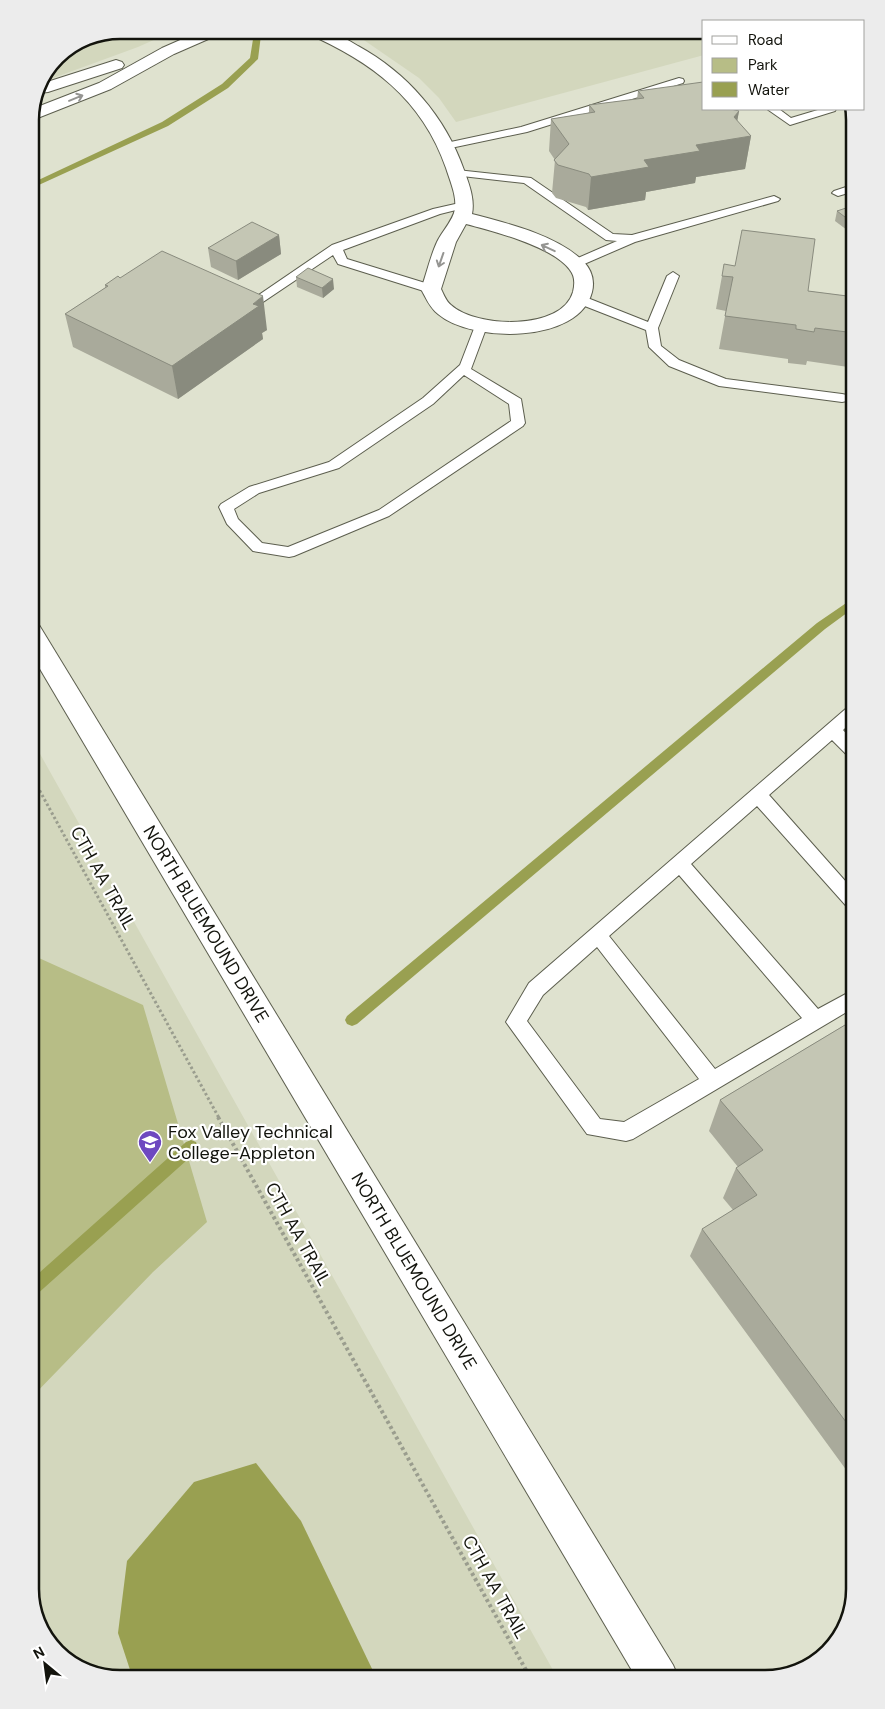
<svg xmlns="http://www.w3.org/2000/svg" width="885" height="1709" font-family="'DM Sans',sans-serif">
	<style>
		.built { fill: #d3d7bd }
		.green { fill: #b7bd86 }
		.water { fill: #99a051 }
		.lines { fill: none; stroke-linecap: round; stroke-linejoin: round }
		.stream { fill: #99a051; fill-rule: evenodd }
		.service-casing { stroke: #5c5e4e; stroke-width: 2 }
		.minor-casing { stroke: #5c5e4e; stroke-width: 2 }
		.secondary-casing { stroke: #5c5e4e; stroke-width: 2 }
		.path-far1 { stroke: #9a9d8e; stroke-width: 3; stroke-dasharray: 2.5 2.5; stroke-linecap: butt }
		.path { stroke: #9a9d8e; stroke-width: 4; stroke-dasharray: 3 3; stroke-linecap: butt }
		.service { fill: #fff; fill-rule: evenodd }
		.minor { fill: #fff; fill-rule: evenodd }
		.secondary { fill: #fff; fill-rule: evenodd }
		.wall { fill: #a9aa9b }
		.shaded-wall { fill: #898b7e }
		.building { fill: #c4c6b4; stroke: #898b7e }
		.oneway { stroke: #959592 }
		.labels { text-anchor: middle; stroke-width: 4.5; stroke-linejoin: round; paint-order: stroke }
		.street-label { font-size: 18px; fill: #13140d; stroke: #fff }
		.poi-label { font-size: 18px; fill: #13140d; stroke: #fff; text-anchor: start }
		.rim { fill: none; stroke: #13140d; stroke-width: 2.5 }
	</style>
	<rect width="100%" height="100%" fill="#dfe2cf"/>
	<path class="built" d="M 120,30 L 176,30 L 138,47 L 45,81 L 56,56 L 86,37 Z
		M 344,30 L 704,30 L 704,55 L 456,122 L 439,98 L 419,78 L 358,36 Z
		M 30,736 L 558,1679 L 114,1679 L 70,1664 L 37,1624 L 30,1589 Z"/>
	<path class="green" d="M 30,954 L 143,1005 L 207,1222 L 153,1272 L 30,1399 Z"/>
	<path class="water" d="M 256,1463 L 301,1521 L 375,1675 L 374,1679 L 133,1679 L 118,1633 L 127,1561 L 194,1482 Z"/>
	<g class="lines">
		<path class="stream" d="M 254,33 L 261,35 L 258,59 L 228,88 L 168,126 L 30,189 L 30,184 L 162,122 L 222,84 L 250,58 Z
			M 855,597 L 855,607 L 825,629 L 357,1024 L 352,1026 L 347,1024 L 345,1020 L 347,1016 L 817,623 Z
			M 191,1140 L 196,1142 L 198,1147 L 196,1152 L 35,1296 L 30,1299 L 30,1281 L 186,1142 Z"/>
		<g class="service-casing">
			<path id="service" d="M 679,78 L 683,79 L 684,81 L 683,83 L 527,132 L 446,149 L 441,146 L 446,143 L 521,127 Z
				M 767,109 L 779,109 L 791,118 L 821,109 L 836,109 L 835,111 L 790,125 Z
				M 457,170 L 531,178 L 613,234 L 632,235 L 774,196 L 780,199 L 778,201 L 635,242 L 575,268 L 571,267 L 569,264 L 571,261 L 617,241 L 606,240 L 524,183 L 453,175 L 451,173 Z
				M 855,184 L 855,191 L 838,196 L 832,193 L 834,191 Z
				M 464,202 L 468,203 L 470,205 L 468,207 L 440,214 L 343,250 L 347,259 L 435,286 L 437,289 L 435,292 L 427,292 L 338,264 L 333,255 L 251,310 L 243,310 L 241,307 L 332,245 L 433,209 Z
				M 673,272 L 679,276 L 658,328 L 661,346 L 679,360 L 726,379 L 842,394 L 847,395 L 849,398 L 847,401 L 842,402 L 719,386 L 669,366 L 649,347 L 646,330 L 577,303 L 575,300 L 577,297 L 585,297 L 648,322 L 667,276 Z
				M 481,322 L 487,326 L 471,369 L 521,399 L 525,423 L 523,426 L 389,516 L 294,556 L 289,557 L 253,551 L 227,524 L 219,507 L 221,504 L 249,487 L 329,462 L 423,398 L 460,365 L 475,326 ZM 464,375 L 509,404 L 511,421 L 379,510 L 288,547 L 262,543 L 238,519 L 234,509 L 259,493 L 339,468 L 433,404 Z
				M 855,704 L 855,719 L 843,730 L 855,743 L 855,759 L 849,757 L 832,740 L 769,795 L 855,892 L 855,911 L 849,909 L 757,806 L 691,864 L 818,1009 L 855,989 L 855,1007 L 633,1139 L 626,1141 L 587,1134 L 506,1022 L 529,983 L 849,706 ZM 679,875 L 802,1018 L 715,1069 L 609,936 ZM 597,947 L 699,1079 L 624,1122 L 600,1119 L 527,1021 L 543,995 Z"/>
		</g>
		<g class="minor-casing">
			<path id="minor" d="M 203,30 L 224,30 L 222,33 L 174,54 L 111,89 L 30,121 L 32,109 L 99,83 L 162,48 Z
				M 304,30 C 311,30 320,29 327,31 C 338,34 348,40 358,46 C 407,73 445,116 464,170 C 469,184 475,199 472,214 C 506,223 557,235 583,261 C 591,269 595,280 592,292 C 579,344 472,343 438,314 C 430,308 426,298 421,289 C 427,273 430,257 437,242 C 442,231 453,221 455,209 C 457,196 450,181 446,168 C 422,99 371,61 306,33 ZM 466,224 C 493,231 554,247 570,270 C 575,276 575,284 573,292 C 562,331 476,328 451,305 C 446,301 444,295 441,289 L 456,242 Z
				M 116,60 L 122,62 L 124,65 L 122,68 L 48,92 L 40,93 L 44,83 Z"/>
		</g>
		<g class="secondary-casing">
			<path id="secondary" d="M 30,622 L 39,625 L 673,1665 L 679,1679 L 637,1679 L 30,652 Z"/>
		</g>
		<path class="path-far1" d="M 30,773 L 219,1118"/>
		<path class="path" d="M 218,1117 L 531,1679"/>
		<use href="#service" class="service"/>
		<use href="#minor" class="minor"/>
		<use href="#secondary" class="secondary"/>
	</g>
	<path class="wall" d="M 638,91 L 704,109 L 739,111 L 737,121 L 751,136 L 745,169 L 696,177 L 695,183 L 646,192 L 645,200 L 588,210 L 586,207 L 556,198 L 552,193 L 555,160 L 549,151 L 551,119 L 589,113 L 589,105 L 637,99 Z
		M 855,205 L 855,227 L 847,230 L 835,221 L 837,211 Z
		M 279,235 L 281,254 L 238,280 L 211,267 L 208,248 Z
		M 735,266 L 808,291 L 855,297 L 855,368 L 807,361 L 806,365 L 788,363 L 788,359 L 719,349 L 726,311 L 716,309 L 722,276 Z
		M 296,277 L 334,289 L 323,298 L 297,287 Z
		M 105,285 L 267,330 L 262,333 L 263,339 L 178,399 L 73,347 L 65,314 L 105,288 Z
		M 855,1019 L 855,1482 L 690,1256 L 702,1229 L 733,1210 L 723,1198 L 736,1168 L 738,1167 L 709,1131 L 720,1100 Z"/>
	<path class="shaded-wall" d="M 739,111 L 734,139 L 751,136 L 745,169 L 696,177 L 695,183 L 646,192 L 645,200 L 588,210 L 591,177 L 644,160 L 696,145 L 734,117 Z
		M 855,218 L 855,227 L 847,230 L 849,220 Z
		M 279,235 L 281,254 L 238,280 L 236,261 Z
		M 333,279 L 334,289 L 323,298 L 322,288 Z
		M 263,296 L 267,330 L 262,333 L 263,339 L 178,399 L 172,366 Z"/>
	<path class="building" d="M 703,82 L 704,109 L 731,109 L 739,111 L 734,117 L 751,136 L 696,145 L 700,151 L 644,160 L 649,167 L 591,177 L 589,174 L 558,165 L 554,160 L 569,144 L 551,119 L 595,112 L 589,105 L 644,98 L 638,91 Z
		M 855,205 L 855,218 L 849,220 L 837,211 Z
		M 252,222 L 279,235 L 236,261 L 208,248 Z
		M 742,230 L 815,239 L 808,291 L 855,297 L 855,333 L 815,328 L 814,332 L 796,329 L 796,325 L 725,316 L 733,277 L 722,276 L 724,264 L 735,266 Z
		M 162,251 L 263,296 L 253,304 L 259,306 L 172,366 L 65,314 L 108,286 L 105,285 L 118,276 L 120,278 Z
		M 308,268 L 333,279 L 322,288 L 296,277 Z
		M 855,1019 L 855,1434 L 702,1229 L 757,1195 L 736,1168 L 763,1150 L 720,1100 Z"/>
	<defs><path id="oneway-shaft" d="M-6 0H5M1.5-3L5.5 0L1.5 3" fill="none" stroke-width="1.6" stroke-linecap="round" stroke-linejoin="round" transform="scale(1.25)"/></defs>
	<g class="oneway">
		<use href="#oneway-shaft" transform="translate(76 98) rotate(-22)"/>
		<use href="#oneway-shaft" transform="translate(548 248) rotate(-155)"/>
		<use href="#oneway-shaft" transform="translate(441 260) rotate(109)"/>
	</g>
	<defs>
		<g id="university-pin" transform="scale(1.25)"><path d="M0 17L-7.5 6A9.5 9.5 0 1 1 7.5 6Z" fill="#6e48c0" stroke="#fff"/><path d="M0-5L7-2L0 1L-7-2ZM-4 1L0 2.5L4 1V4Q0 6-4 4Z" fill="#fff"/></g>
	</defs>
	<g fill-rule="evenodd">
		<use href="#university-pin" x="150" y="1142"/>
	</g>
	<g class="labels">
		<g class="street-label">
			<text transform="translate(103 878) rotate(61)" y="6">CTH AA TRAIL</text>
			<text transform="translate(206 924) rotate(59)" y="6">NORTH BLUEMOUND DRIVE</text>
			<text transform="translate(298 1234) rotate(61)" y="6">CTH AA TRAIL</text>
			<text transform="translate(414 1271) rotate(59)" y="6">NORTH BLUEMOUND DRIVE</text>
			<text transform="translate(495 1587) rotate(61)" y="6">CTH AA TRAIL</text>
		</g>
		<g class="poi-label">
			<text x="168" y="1138">Fox Valley Technical<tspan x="168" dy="21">College-Appleton</tspan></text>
		</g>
	</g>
	<path d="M0 0H885V1709H0ZM120 39H765A81 81 0 0 1 846 120V1589A81 81 0 0 1 765 1670H120A81 81 0 0 1 39 1589V120A81 81 0 0 1 120 39Z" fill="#ececec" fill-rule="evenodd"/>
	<path class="rim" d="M120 39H765A81 81 0 0 1 846 120V1589A81 81 0 0 1 765 1670H120A81 81 0 0 1 39 1589V120A81 81 0 0 1 120 39Z"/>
	<rect x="702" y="20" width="162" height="90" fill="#ffffff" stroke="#a1a19e"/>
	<rect x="712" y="36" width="25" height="8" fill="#ffffff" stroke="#a1a19e"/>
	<text x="748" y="45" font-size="15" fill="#13140d">Road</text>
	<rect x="712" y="58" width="25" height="15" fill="#b7bd86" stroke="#a1a19e"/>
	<text x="748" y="70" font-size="15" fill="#13140d">Park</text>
	<rect x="712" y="82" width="25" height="15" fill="#99a051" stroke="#a1a19e"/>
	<text x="748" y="95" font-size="15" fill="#13140d">Water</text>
	<g transform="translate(45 1664) rotate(331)" stroke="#ffffff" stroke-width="4" paint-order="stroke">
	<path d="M0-4L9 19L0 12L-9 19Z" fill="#13140d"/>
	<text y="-8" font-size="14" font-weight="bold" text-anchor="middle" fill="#13140d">N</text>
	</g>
</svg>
